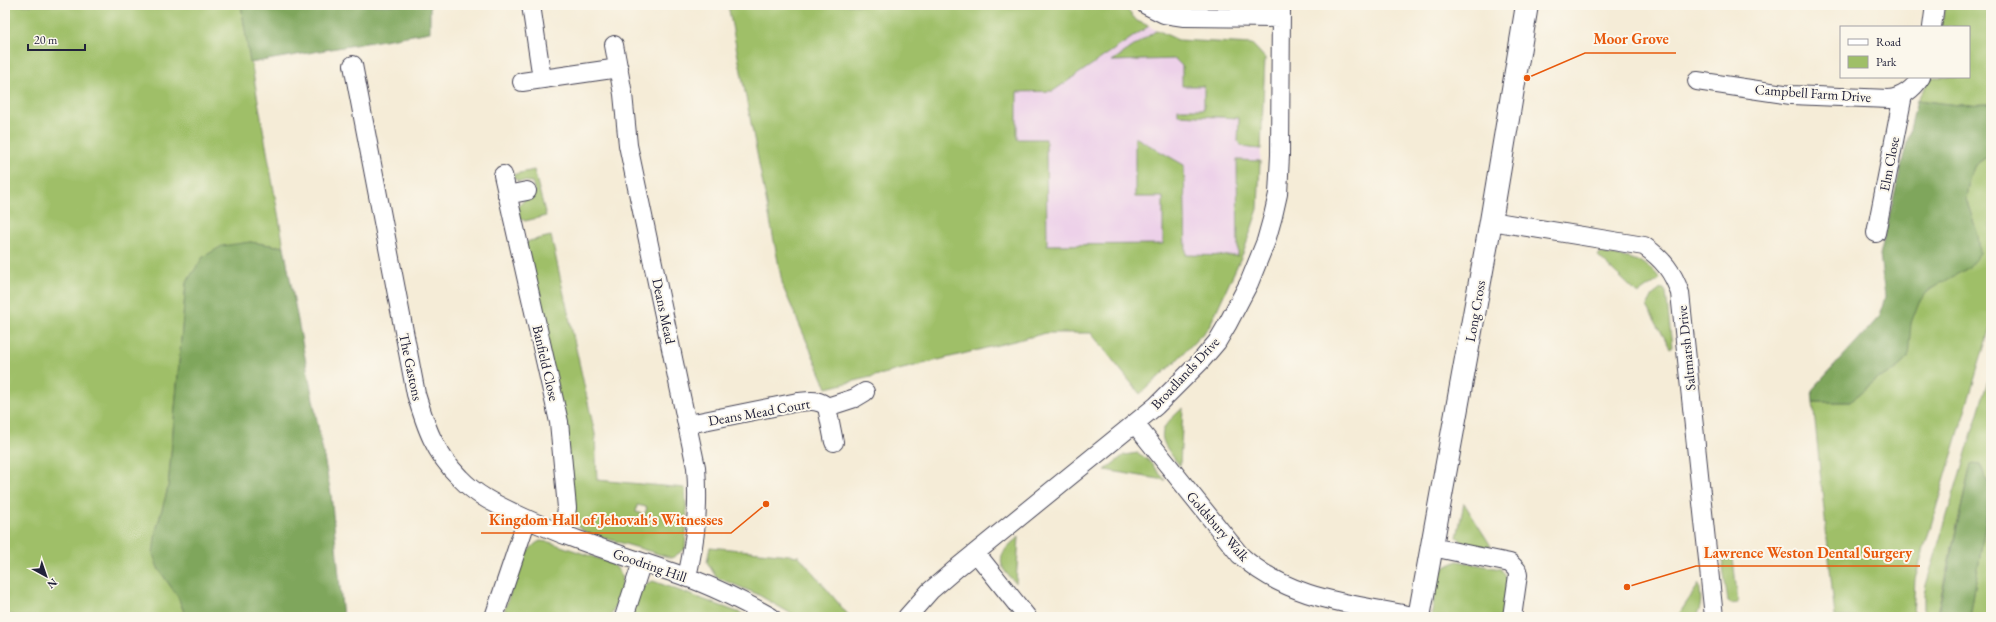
<svg xmlns="http://www.w3.org/2000/svg" width="1996" height="622" font-family="'EB Garamond',serif">
	<style>
		.built { fill: #edd1e9 }
		.green { fill: #9fbf68; stroke: #607052; fill-rule: evenodd }
		.forest { fill: #7fa65c; stroke: #50644c }
		.lines { fill: none; stroke-linecap: round; stroke-linejoin: round }
		.street-casing { stroke: #424052; stroke-width: 20 }
		.secondary-casing { stroke: #424052; stroke-width: 24 }
		.street { stroke: #fff; stroke-width: 18 }
		.secondary { stroke: #fff; stroke-width: 22 }
		.labels { text-anchor: middle; stroke-width: 4; stroke-linejoin: round; paint-order: stroke }
		.street-label { font-size: 14px; fill: #22223b; stroke: #fbf7ec }
		.leader { fill: none; stroke: #e8590c; stroke-width: 1.5 }
		.callout-dot { fill: #e8590c; stroke: #fbf7ec; stroke-width: 1.5 }
		.callout-label { font-size: 15px; text-anchor: middle; font-weight: bold; fill: #e8590c; stroke: #fbf7ec; stroke-width: 4; stroke-linejoin: round; paint-order: stroke }
	</style>
	<rect width="100%" height="100%" fill="#fbf7ec"/>
	<filter id="ink" filterUnits="userSpaceOnUse"><feTurbulence type="fractalNoise" baseFrequency=".025" numOctaves="2"/><feDisplacementMap in="SourceGraphic" scale="8" xChannelSelector="R" yChannelSelector="G"/><feConvolveMatrix kernelMatrix="1 2 1 2 8 2 1 2 1" color-interpolation-filters="sRGB"/></filter>
	<filter id="wash" filterUnits="userSpaceOnUse"><feTurbulence type="fractalNoise" baseFrequency=".012" numOctaves="4" result="noise"/><feDisplacementMap in="SourceGraphic" scale="16" xChannelSelector="R" yChannelSelector="G"/><feGaussianBlur stdDeviation="0.9" result="paint"/><feColorMatrix in="noise" values="0 0 0 0 0 0 0 0 0 0 0 0 0 0 0 0 0 1.4 0 .05"/><feComposite in="paint" operator="in"/></filter>
	<g filter="url(#wash)">
		<rect width="100%" height="100%" fill="#f5ecd7"/>
		<path class="built" d="M 728,5 L 1123,5 L 1137,21 L 1178,40 L 1252,44 L 1265,58 L 1258,209 L 1244,251 L 1209,327 L 1177,360 L 1140,394 L 1091,333 L 1046,333 L 827,388 L 783,287 Z"/>
		<path class="green" d="M 5,5 L 241,5 L 284,247 L 250,242 L 186,283 L 168,488 L 156,531 L 158,568 L 178,597 L 186,617 L 18,617 L 5,613 Z
			M 728,5 L 1123,5 L 1137,21 L 1149,26 L 1053,91 L 1017,92 L 1017,139 L 1046,139 L 1047,245 L 1163,244 L 1163,197 L 1135,197 L 1135,137 L 1184,165 L 1186,255 L 1238,256 L 1237,160 L 1260,161 L 1258,209 L 1244,251 L 1209,327 L 1177,360 L 1140,394 L 1091,333 L 1046,333 L 827,388 L 783,287 Z
			M 1945,5 L 1991,5 L 1991,104 L 1957,105 L 1917,100 L 1931,77 L 1969,77 L 1969,27 L 1941,27 Z
			M 1157,30 L 1178,40 L 1252,44 L 1265,58 L 1261,149 C 1252,148 1243,149 1238,142 L 1239,118 L 1178,115 L 1178,109 L 1204,109 L 1204,86 L 1182,86 L 1182,66 L 1175,59 L 1112,61 Z
			M 1991,154 L 1991,324 L 1915,579 L 1913,617 L 1835,617 L 1813,402 L 1850,402 L 1877,379 L 1895,370 L 1908,358 C 1908,335 1910,304 1930,290 C 1942,281 1956,275 1968,268 L 1978,235 L 1966,199 L 1969,179 L 1975,165 Z
			M 534,170 L 546,216 L 525,221 L 520,218 L 518,207 L 527,197 L 535,193 L 532,182 L 518,181 L 511,175 Z
			M 551,236 L 595,434 L 597,480 L 685,488 L 687,518 L 685,549 L 672,558 L 585,532 L 578,527 L 574,520 L 525,244 L 529,241 ZM 637,505 L 647,507 L 645,514 L 636,512 Z
			M 1600,253 C 1622,257 1647,258 1660,279 L 1638,294 L 1598,256 Z
			M 1661,289 L 1664,289 L 1666,292 L 1672,347 L 1670,348 L 1647,306 L 1653,295 Z
			M 1991,370 L 1991,487 L 1980,465 L 1971,464 L 1936,617 L 1924,617 L 1924,595 L 1926,585 Z
			M 1183,408 L 1180,466 C 1158,438 1154,432 1183,408 Z
			M 1138,453 L 1148,460 L 1165,480 L 1105,470 L 1124,455 Z
			M 1991,489 L 1991,617 L 1970,617 Z
			M 1464,503 L 1491,546 C 1478,548 1467,546 1457,537 Z
			M 1019,537 L 1016,583 C 995,565 997,553 1019,537 Z
			M 540,541 L 549,542 L 611,563 C 632,578 618,598 610,617 L 557,617 L 504,611 C 512,591 520,550 540,541 Z
			M 710,547 L 799,556 L 850,617 L 797,617 L 757,594 L 716,577 L 707,562 Z
			M 1733,558 L 1738,603 L 1731,604 L 1728,602 L 1722,560 Z
			M 1457,561 L 1501,569 L 1508,580 L 1504,617 L 1431,617 L 1438,575 L 1445,567 Z
			M 653,581 L 743,614 L 741,617 L 629,617 C 634,605 639,584 653,581 Z
			M 1699,584 C 1701,595 1703,608 1695,617 L 1677,617 Z"/>
		<path class="forest" d="M 241,5 L 430,5 L 430,32 L 250,63 Z
			M 1917,100 L 1957,105 L 1991,104 L 1991,154 L 1975,165 L 1969,179 L 1966,199 L 1978,235 L 1980,253 L 1968,268 L 1929,290 L 1919,302 L 1911,323 L 1908,358 L 1895,370 L 1877,379 L 1850,402 L 1813,402 L 1812,390 L 1880,316 L 1885,296 L 1880,255 Z
			M 250,242 L 284,247 L 331,494 L 343,617 L 186,617 L 178,597 L 158,568 L 153,554 L 156,531 L 168,488 L 186,283 L 203,257 L 222,246 Z
			M 1971,464 L 1980,465 L 1991,489 L 1970,617 L 1937,617 Z"/>
	</g>
	<g filter="url(#ink)">
		<g class="lines">
			<g class="street-casing">
				<path id="street" d="M 531,5 L 542,79
					M 1146,5 L 1164,14 L 1184,17 L 1281,18
					M 1932,27 L 1935,5
					M 614,45 L 623,94 L 628,145 L 696,467 C 699,508 696,537 687,577
					M 353,65 L 416,394 C 426,427 434,452 460,478 C 476,495 495,504 516,514 C 570,540 629,557 686,577 C 715,587 744,602 771,617
					M 1697,81 L 1791,95 L 1889,99 C 1903,97 1914,88 1921,77
					M 522,82 L 619,68
					M 503,175 L 559,422 L 567,508 L 563,534
					M 507,195 L 527,191
					M 1491,221 L 1644,246 C 1663,259 1673,272 1680,293 L 1714,617
					M 1876,233 L 1903,95
					M 689,424 L 798,402 C 809,401 819,399 827,407
					M 1135,424 L 1240,555 C 1290,601 1355,604 1419,617
					M 834,442 L 827,407 L 855,398 L 865,392
					M 1432,547 L 1510,563 L 1517,570 L 1518,575 L 1512,617
					M 976,553 L 1027,617
					M 494,617 L 527,519
					M 624,617 L 642,562
					M 907,617 L 930,591 L 958,567 L 1156,406 L 1200,362 L 1217,342 L 1227,325 L 1249,283 L 1266,241 L 1273,216 L 1278,194 L 1280,155 L 1281,5"/>
			</g>
			<g class="secondary-casing">
				<path id="secondary" d="M 1419,617 L 1491,221 L 1527,5"/>
			</g>
			<use href="#street" class="street"/>
			<use href="#secondary" class="secondary"/>
		</g>
	</g>
	<g class="labels">
		<g class="street-label">
			<text transform="translate(1813 93) rotate(4)" y="5">Campbell Farm Drive</text>
			<text transform="translate(1889 164) rotate(-79)" y="5">Elm Close</text>
			<text transform="translate(664 311) rotate(78)" y="5">Deans Mead</text>
			<text transform="translate(1475 311) rotate(-80)" y="5">Long Cross</text>
			<text transform="translate(1686 348) rotate(-96)" y="5">Saltmarsh Drive</text>
			<text transform="translate(546 363) rotate(77)" y="5">Banfield Close</text>
			<text transform="translate(411 367) rotate(78)" y="5">The Gastons</text>
			<text transform="translate(1185 373) rotate(-47)" y="5">Broadlands Drive</text>
			<text transform="translate(759 412) rotate(-10)" y="5">Deans Mead Court</text>
			<text transform="translate(1218 526) rotate(49)" y="5">Goldsbury Walk</text>
			<text transform="translate(650 565) rotate(19)" y="5">Goodring Hill</text>
		</g>
	</g>
	<path class="leader" d="M1527 78L1585 53H1676M766 504L731 533H481M1627 587L1696 566H1920"/>
	<g class="callout-dot">
		<circle cx="1527" cy="78" r="4"/>
		<circle cx="766" cy="504" r="4"/>
		<circle cx="1627" cy="587" r="4"/>
	</g>
	<g class="callout-label">
		<text x="1631" y="44">Moor Grove</text>
		<text x="606" y="525">Kingdom Hall of Jehovah's Witnesses</text>
		<text x="1808" y="558">Lawrence Weston Dental Surgery</text>
	</g>
	<rect width="1996" height="622" fill="none" stroke="#fbf7ec" stroke-width="20"/>
	<rect x="1840" y="26" width="130" height="52" fill="#fbf7ec" stroke="#a4a2a5"/>
	<rect x="1848" y="39" width="20" height="6" fill="#ffffff" stroke="#a4a2a5"/>
	<text x="1876" y="46" font-size="12" fill="#22223b">Road</text>
	<rect x="1848" y="56" width="20" height="12" fill="#9fbf68" stroke="#a4a2a5"/>
	<text x="1876" y="66" font-size="12" fill="#22223b">Park</text>
	<g transform="translate(46 576) rotate(140)" stroke="#fbf7ec" stroke-width="3" paint-order="stroke">
	<path d="M0-3L7 15L0 10L-7 15Z" fill="#22223b"/>
	<text y="-6" font-size="11" font-weight="bold" text-anchor="middle" fill="#22223b">N</text>
	</g>
	<path d="M28 44v6h57v-6" fill="none" stroke="#22223b" stroke-width="2"/>
	<text x="34" y="44" font-size="12" fill="#22223b" stroke="#fbf7ec" stroke-width="3" paint-order="stroke">20 m</text>
</svg>
